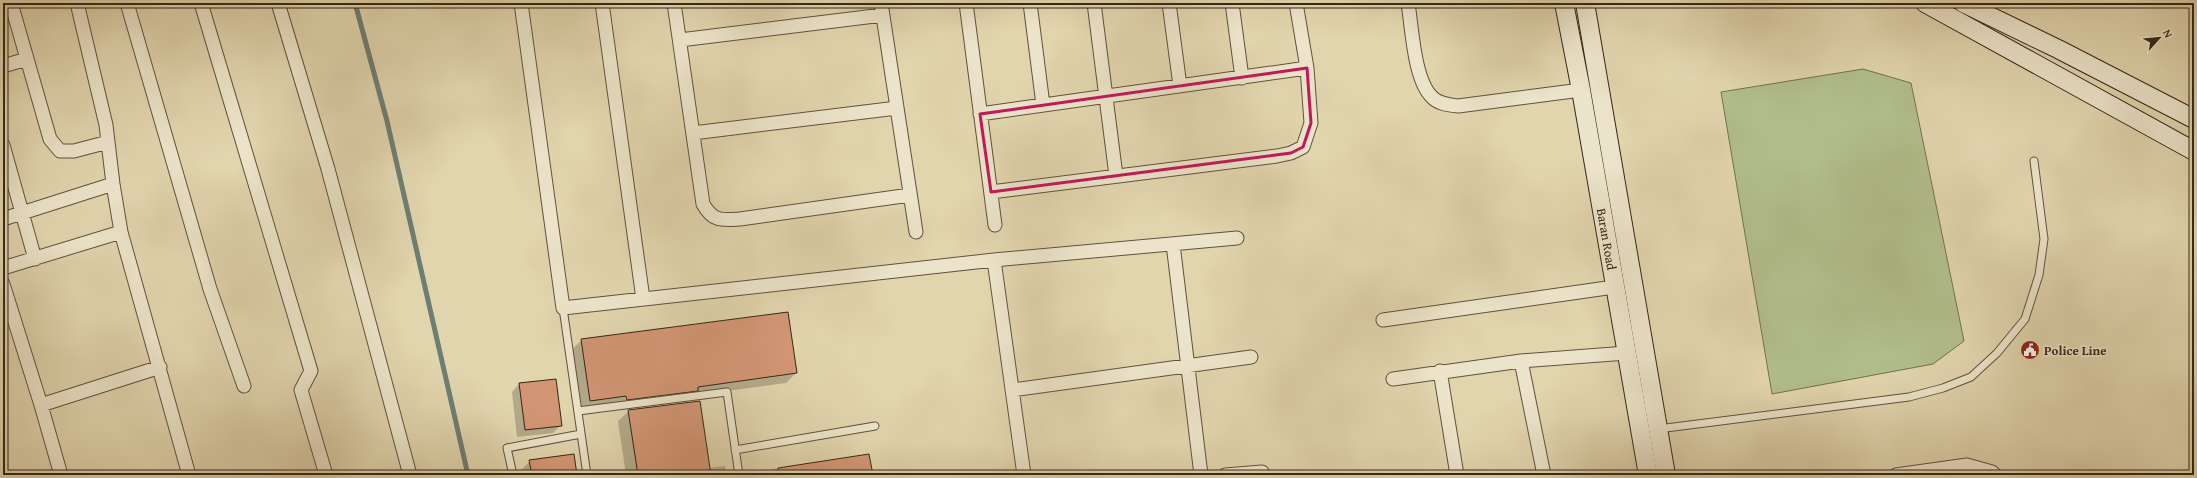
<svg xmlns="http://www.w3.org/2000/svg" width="2197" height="478" font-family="'Gentium Book Plus',serif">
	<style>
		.green { fill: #b1be8c; stroke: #727252 }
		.shadow { fill: #0003 }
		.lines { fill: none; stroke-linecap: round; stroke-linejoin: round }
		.stream { stroke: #6e7e73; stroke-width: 5 }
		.building { fill: #d29674; stroke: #342717 }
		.lane-casing { stroke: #5f523d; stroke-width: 9 }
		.street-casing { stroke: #5f523d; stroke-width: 15 }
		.secondary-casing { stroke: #342717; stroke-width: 20 }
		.lane { stroke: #ece4ca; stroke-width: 7 }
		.street { stroke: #ece4ca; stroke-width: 13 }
		.secondary { stroke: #ece4ca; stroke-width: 18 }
		.marked { fill: none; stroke: #c2185b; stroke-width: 3; stroke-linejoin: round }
		.labels { text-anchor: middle; stroke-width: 3.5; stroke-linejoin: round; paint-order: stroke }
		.street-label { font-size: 13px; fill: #342717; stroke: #ece4ca }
		.poi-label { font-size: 13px; font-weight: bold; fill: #342717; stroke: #ece4ca; text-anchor: start }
	</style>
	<rect width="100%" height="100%" fill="#e1d5ae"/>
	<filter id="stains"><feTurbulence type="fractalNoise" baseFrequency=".005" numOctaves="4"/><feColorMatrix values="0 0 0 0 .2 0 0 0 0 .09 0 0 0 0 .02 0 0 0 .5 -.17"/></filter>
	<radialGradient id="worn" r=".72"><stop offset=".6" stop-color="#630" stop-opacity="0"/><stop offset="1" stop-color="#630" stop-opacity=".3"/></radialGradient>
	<path class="green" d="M 1863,69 L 1911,83 L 1964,341 L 1933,364 L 1772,394 L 1721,92 Z"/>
	<path class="shadow" d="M 582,340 L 796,373 L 786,383 L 580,411 L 571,350 Z
		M 519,384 L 561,425 L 553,433 L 517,437 L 512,392 Z
		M 629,411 L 709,468 L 725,466 L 726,475 L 626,475 L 618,421 Z
		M 868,455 L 872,475 L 757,475 L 761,471 Z
		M 530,461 L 576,475 L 520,475 L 520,471 Z"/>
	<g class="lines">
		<path class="stream" d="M 355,3 L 387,121 L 468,475"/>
	</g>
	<path class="building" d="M 788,312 L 797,373 L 698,387 L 698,391 L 627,400 L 626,396 L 590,401 L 581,339 Z
		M 556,379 L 562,426 L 525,430 L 519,383 Z
		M 700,401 L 711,475 L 638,475 L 628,410 Z
		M 574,454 L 577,475 L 532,475 L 529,460 Z
		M 869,454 L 873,475 L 778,475 L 778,468 Z"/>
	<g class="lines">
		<g class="lane-casing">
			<path id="lane" d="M 563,308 L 587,475
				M 578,411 L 727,392 L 739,475
				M 1658,429 L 1909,397 L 1943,388 L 1971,377 L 1997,353 L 2025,319 L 2039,275 L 2044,239 L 2034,161
				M 735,450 L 875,426
				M 513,475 L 507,448 L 581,434"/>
		</g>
		<g class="street-casing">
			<path id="street" d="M 11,3 L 50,139 L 60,151 L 74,151 L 108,142
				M 77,3 L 106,125 L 113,184 L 121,232 L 189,475
				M 127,3 L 210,289 L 244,386
				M 201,3 L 311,371 L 301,390 L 326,475
				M 278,3 L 328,169 L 410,475
				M 521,3 L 563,308 L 994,260 L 1237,238
				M 602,3 L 643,299
				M 674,3 L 703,204 C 713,222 722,220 740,219 L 910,195
				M 881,3 L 916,232
				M 966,3 L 995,225
				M 1030,3 L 1043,105
				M 1094,3 L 1116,176
				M 1169,3 L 1180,86
				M 1232,3 L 1242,78
				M 1408,3 C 1412,28 1414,80 1432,97 C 1438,104 1449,105 1458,106 L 1581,90
				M 680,40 L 883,15
				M 3,66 L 27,59
				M 980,114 L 1307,68
				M 693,133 L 897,108
				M 3,145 L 35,259
				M 991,192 L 1277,156 L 1291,153 L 1303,147 L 1311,123 L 1307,68 L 1296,3
				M 3,219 L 113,184
				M 1173,244 L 1201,475
				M 994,260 L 1024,475
				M 3,268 L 121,232
				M 3,284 L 41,405 L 61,475
				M 1383,320 L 1614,287
				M 1521,361 L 1544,475
				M 1440,371 L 1457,475
				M 1393,379 L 1521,361 L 1627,353
				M 1012,390 L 1251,357
				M 41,405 L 160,367
				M 1225,475 L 1262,472
				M 1896,475 L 1967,465 L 1992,472 L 1995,475"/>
		</g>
		<g class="secondary-casing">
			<g id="secondary">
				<path id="s1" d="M 1564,3 L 1581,90 L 1648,475"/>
				<path d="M 1585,3 L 1666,475"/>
				<path d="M 1925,3 L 2194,151"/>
				<path d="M 1963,3 L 2058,49 L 2194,119"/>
			</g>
		</g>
		<use href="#lane" class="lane"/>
		<use href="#street" class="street"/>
		<use href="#secondary" class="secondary"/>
	</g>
	<path class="marked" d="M 1307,68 L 1311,123 L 1303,147 L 1291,153 L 991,192 L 980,114 Z"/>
	<defs>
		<g id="civic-disc" transform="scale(1)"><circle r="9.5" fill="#8f2418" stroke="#ece4ca"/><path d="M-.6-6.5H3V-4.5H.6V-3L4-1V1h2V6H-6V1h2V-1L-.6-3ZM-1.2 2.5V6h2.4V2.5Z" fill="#fff"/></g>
	</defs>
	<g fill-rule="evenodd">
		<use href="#civic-disc" x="2030" y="350"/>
	</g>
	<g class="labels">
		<g class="street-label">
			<text dy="5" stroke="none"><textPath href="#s1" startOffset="240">Baran Road</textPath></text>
		</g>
		<g class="poi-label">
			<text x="2044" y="355">Police Line</text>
		</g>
	</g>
	<rect width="2197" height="478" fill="none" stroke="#e1d5ae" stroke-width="16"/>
	<rect x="4" y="4" width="2189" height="470" fill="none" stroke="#342717" stroke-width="2"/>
	<rect x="8" y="8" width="2181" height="462" fill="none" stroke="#342717"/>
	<g transform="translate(2159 38) rotate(63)" stroke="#ece4ca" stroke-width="3" paint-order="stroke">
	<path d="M0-3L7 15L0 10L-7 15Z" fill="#342717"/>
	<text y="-6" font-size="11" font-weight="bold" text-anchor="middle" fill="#342717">N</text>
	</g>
	<rect width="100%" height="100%" filter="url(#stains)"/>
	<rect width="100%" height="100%" fill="url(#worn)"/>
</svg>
